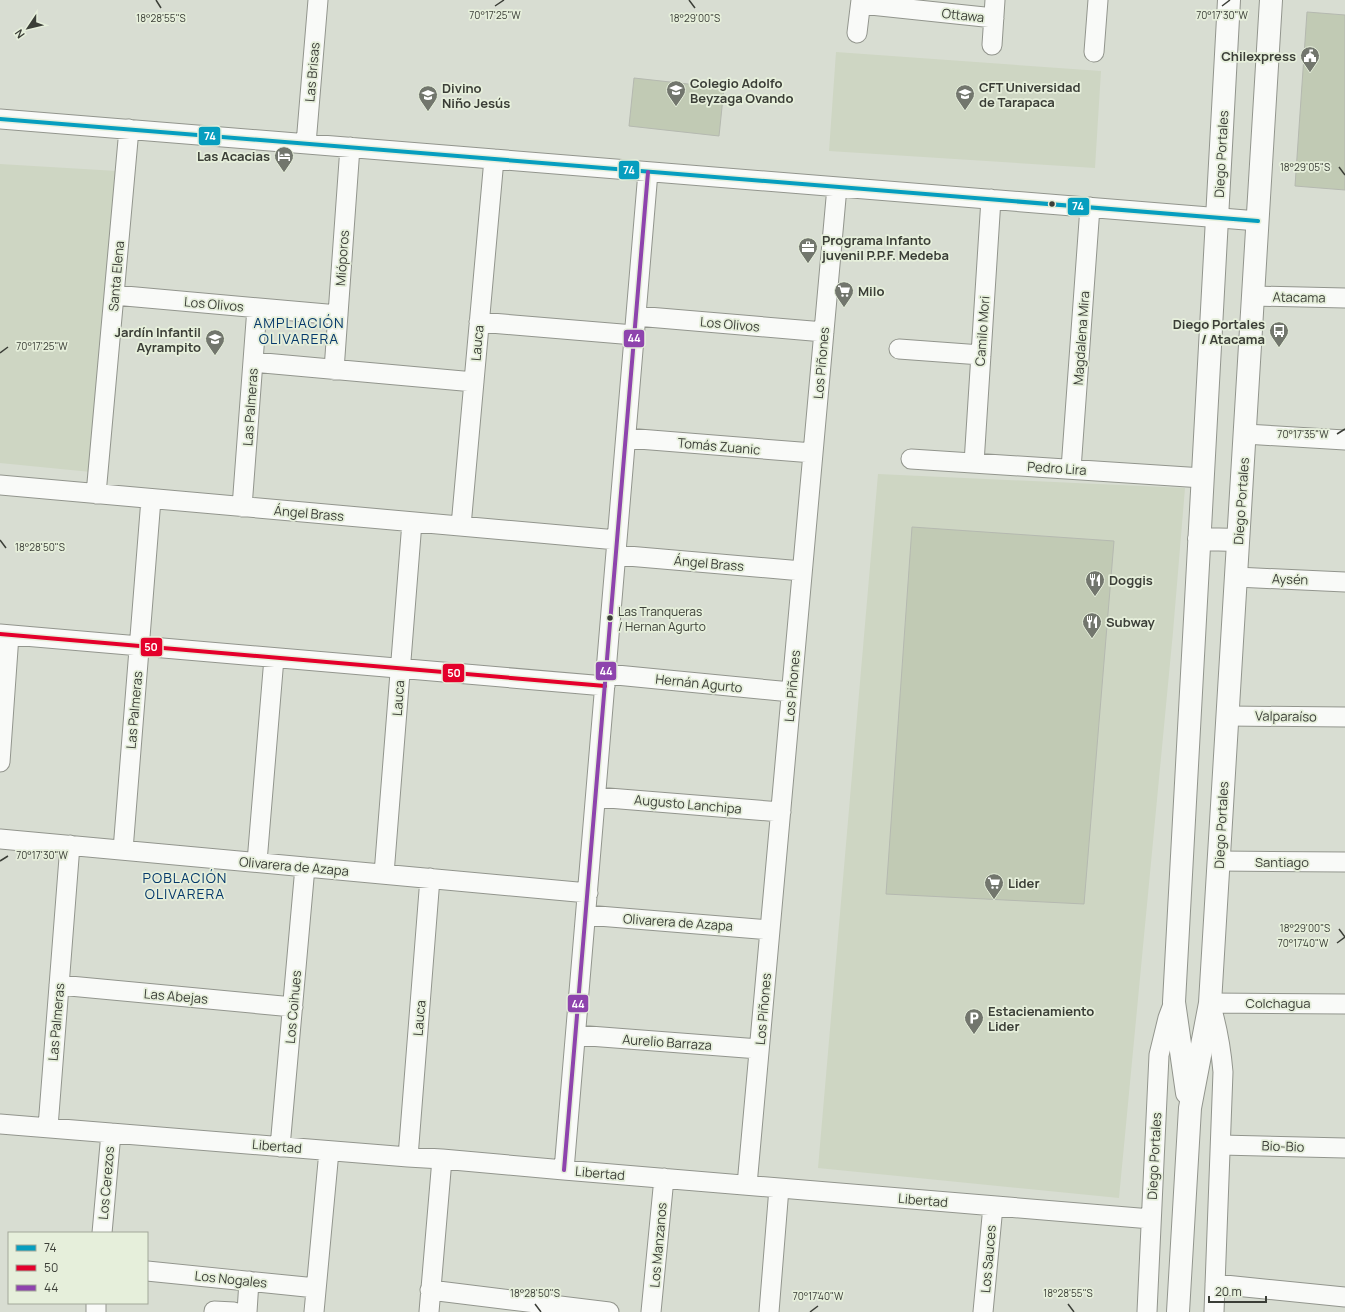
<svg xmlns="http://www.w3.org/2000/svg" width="1345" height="1312" font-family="Manrope,sans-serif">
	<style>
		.built { fill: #ced6c3 }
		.building { fill: #c1cab4; stroke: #b5b9b0 }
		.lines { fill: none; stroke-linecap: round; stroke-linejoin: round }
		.minor-casing { stroke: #92958d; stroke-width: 21 }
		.major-casing { stroke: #92958d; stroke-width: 24 }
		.minor { stroke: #f9faf8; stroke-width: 19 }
		.major { stroke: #f9faf8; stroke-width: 22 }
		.bus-1-casing { stroke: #e6efdb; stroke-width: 7 }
		.bus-2-casing { stroke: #e6efdb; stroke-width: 7 }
		.bus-3-casing { stroke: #e6efdb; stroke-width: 7 }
		.bus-1 { stroke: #069ebf; stroke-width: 4 }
		.bus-2 { stroke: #e4002b; stroke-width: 4 }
		.bus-3 { stroke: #8e44ad; stroke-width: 4 }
		.ticks { fill: none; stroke: #3b3e37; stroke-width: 1.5 }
		.bus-dot { fill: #3b3e37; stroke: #e6efdb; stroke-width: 1.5 }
		.labels { text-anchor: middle; stroke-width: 3.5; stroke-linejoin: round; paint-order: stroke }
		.bus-label { font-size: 12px; fill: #3b3e37; stroke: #e6efdb; text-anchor: start }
		.street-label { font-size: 13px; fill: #3b3e37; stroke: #e6efdb }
		.poi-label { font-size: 13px; font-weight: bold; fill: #3b3e37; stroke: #e6efdb; text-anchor: start }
		.neighbourhood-label { font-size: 14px; letter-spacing: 1px; fill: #06396b; stroke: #e6efdb }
		.ticks-label { font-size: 10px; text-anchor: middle; fill: #3b3e37; stroke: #e6efdb; stroke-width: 3.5; stroke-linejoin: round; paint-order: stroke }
		.line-badge { stroke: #e6efdb; stroke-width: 1.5 }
		.badge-label { font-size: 11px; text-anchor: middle; font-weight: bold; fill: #fff }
	</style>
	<rect width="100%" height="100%" fill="#d8ddd2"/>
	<path class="built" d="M 836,52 L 1101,71 L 1095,168 L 829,151 Z
		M 0,164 L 117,171 L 91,472 L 0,463 Z
		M 878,474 L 1185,488 L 1173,632 L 1119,1198 L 818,1168 Z"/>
	<path class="building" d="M 1307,12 L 1345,15 L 1345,190 L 1295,186 Z
		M 634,78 L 724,88 L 719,136 L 629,126 Z
		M 912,527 L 1114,541 L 1084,904 L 886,894 Z"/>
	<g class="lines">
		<g class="minor-casing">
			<path id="minor" d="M 861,4 L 994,18
				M 857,33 L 861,0
				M 992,45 L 995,0
				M 1094,52 L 1098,0
				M 0,119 L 1258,221
				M 306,144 L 318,0
				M 114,295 L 338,315
				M 1254,296 L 1345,298
				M 636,316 L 824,332
				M 479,322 L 634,335
				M 899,349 L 981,355
				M 253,362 L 474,382
				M 334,370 L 350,147
				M 1245,434 L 1345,440
				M 626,438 L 813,453
				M 911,459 L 1203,478
				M 974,463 L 991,199
				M 1071,469 L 1090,207
				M 0,485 L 617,540
				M 96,494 L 129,129
				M 242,507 L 257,308
				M 461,526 L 494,159
				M 616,555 L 802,571
				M 1236,577 L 1345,582
				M 0,634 L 605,686
				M 606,674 L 791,692
				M 1228,716 L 1345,717
				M 0,762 L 9,635
				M 596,797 L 781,812
				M 0,839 L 588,893
				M 123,850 L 151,499
				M 1219,861 L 1345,862
				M 257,862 L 274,658
				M 384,874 L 412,522
				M 586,915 L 770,930
				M 59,985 L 293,1007
				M 576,1035 L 759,1049
				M 0,1124 L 408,1157 L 442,1159 L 564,1170 L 1151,1219
				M 48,1127 L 70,845
				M 1221,1145 L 1345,1148
				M 280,1147 L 305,867
				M 408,1157 L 430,878
				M 564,1170 L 648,172
				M 747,1185 L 837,187
				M 102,1233 L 111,1133
				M 147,1271 L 316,1288
				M 1215,1284 L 1345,1297
				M 430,1290 L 609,1312
				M 96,1312 L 96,1303
				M 214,1312 L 214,1311 L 234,1312
				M 247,1312 L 249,1281
				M 314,1312 L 329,1151
				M 429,1312 L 442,1159
				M 651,1312 L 664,1178
				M 769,1312 L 779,1188
				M 983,1312 L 993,1206
				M 1147,1312 L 1159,1055 L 1168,1018 L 1174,1002
				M 1214,1312 L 1223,1072 C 1221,1048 1217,1026 1210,1003 L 1345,1004"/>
		</g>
		<g class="major-casing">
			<path id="major" d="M 1199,539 L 1238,540
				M 1187,1093 L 1174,1002 L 1229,0
				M 1178,1312 L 1190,1108 L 1210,1003 L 1271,0"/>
		</g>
		<use href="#minor" class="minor"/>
		<use href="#major" class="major"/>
		<g class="bus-1-casing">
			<path id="bus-1" d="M 0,119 L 1258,221"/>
		</g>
		<g class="bus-2-casing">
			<path id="bus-2" d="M 0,634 L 605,686"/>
		</g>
		<g class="bus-3-casing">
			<path id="bus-3" d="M 564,1170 L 648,172"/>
		</g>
		<use href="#bus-1" class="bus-1"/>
		<use href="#bus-2" class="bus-2"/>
		<use href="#bus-3" class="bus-3"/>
	</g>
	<path class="ticks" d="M 156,0 L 161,8M 689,0 L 695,8M 495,6 L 504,0M 1222,6 L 1230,0M 1339,167 L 1345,175M 0,353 L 8,347M 1337,434 L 1345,429M 0,540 L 6,548M 0,861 L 8,856M 1339,929 L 1345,937M 1337,943 L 1345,937M 535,1304 L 541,1312M 1068,1304 L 1074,1312M 810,1312 L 818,1306"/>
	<defs>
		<g id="civic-pin" transform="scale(1)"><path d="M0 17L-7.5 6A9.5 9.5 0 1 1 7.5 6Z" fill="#72766d" stroke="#e6efdb"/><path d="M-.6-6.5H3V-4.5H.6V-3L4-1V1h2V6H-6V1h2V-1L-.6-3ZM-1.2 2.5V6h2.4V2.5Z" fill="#fff"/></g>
		<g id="school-pin" transform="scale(1)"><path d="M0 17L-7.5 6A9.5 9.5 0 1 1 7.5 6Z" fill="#72766d" stroke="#e6efdb"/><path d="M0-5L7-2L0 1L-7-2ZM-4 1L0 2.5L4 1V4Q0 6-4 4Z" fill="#fff"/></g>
		<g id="university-pin" transform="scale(1)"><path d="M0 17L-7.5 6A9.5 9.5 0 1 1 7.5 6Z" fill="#72766d" stroke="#e6efdb"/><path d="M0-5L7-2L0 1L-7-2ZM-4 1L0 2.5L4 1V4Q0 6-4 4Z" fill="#fff"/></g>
		<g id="hotel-pin" transform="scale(1)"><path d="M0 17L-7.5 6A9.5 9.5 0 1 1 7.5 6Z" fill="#72766d" stroke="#e6efdb"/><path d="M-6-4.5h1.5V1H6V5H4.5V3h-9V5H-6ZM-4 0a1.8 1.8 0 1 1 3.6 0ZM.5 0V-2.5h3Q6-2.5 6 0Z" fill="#fff"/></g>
		<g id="office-pin" transform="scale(1)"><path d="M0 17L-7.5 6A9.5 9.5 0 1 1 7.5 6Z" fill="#72766d" stroke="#e6efdb"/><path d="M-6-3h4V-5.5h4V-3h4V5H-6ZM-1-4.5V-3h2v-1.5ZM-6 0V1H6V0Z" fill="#fff"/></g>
		<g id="supermarket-pin" transform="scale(1)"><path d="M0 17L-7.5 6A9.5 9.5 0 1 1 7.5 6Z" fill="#72766d" stroke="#e6efdb"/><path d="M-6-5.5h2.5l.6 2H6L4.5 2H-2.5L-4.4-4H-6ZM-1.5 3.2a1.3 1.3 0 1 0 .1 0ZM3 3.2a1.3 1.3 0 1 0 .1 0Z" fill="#fff"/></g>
		<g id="bus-pin" transform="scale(1)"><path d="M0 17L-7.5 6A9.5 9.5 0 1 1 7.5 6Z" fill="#72766d" stroke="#e6efdb"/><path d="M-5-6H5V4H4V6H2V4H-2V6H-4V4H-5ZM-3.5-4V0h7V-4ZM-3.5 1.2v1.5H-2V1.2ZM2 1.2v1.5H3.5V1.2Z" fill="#fff"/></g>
		<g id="restaurant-pin" transform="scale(1)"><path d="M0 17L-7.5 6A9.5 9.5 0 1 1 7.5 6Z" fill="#72766d" stroke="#e6efdb"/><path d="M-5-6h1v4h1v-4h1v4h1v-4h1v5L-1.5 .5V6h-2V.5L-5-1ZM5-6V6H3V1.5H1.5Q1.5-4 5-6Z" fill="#fff"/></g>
		<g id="parking-pin" transform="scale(1)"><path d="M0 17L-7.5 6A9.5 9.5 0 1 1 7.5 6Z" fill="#72766d" stroke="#e6efdb"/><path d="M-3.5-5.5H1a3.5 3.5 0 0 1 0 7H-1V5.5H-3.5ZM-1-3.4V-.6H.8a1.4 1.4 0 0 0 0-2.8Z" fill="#fff"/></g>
	</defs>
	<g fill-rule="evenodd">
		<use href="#civic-pin" x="1310" y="56"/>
		<use href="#school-pin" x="676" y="90"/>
		<use href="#university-pin" x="965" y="94"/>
		<use href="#school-pin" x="428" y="95"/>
		<use href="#hotel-pin" x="284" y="156"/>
		<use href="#office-pin" x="808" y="247"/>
		<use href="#supermarket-pin" x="844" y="291"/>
		<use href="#bus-pin" x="1279" y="331"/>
		<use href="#school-pin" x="215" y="339"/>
		<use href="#restaurant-pin" x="1095" y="580"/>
		<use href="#restaurant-pin" x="1092" y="622"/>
		<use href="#supermarket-pin" x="994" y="883"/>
		<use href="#parking-pin" x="974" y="1018"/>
	</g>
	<g class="bus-dot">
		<circle cx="1052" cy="204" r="3.5"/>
		<circle cx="610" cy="618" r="3.5"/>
	</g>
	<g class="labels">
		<g class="bus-label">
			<text x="618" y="616">Las Tranqueras<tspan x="618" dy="15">/ Hernan Agurto</tspan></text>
		</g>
		<g class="street-label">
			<text transform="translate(963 15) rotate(6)" y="5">Ottawa</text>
			<text transform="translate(312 72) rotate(-85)" y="5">Las Brisas</text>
			<text transform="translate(1221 154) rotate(-87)" y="5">Diego Portales</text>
			<text transform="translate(342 258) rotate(-86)" y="5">Mióporos</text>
			<text transform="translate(116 276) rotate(-85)" y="5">Santa Elena</text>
			<text transform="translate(1299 297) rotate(1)" y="5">Atacama</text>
			<text transform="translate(214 304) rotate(5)" y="5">Los Olivos</text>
			<text transform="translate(730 324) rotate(5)" y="5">Los Olivos</text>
			<text transform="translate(982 331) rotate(-86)" y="5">Camilo Mori</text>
			<text transform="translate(1081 338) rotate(-86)" y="5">Magdalena Mira</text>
			<text transform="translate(477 343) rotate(-85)" y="5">Lauca</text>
			<text transform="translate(821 363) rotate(-85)" y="5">Los Piñones</text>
			<text transform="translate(250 407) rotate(-86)" y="5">Las Palmeras</text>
			<text transform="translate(719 446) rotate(5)" y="5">Tomás Zuanic</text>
			<text transform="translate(1057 468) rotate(4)" y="5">Pedro Lira</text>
			<text transform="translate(1241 501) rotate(-86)" y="5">Diego Portales</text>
			<text transform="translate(309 513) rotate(5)" y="5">Ángel Brass</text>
			<text transform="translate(709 563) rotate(5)" y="5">Ángel Brass</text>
			<text transform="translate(1290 579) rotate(2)" y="5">Aysén</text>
			<text transform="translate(699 683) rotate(6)" y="5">Hernán Agurto</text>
			<text transform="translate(792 686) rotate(-85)" y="5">Los Piñones</text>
			<text transform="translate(398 698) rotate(-86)" y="5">Lauca</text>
			<text transform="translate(134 710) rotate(-85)" y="5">Las Palmeras</text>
			<text transform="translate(1286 716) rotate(1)" y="5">Valparaíso</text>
			<text transform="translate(688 804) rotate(5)" y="5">Augusto Lanchipa</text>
			<text transform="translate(1221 825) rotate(-87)" y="5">Diego Portales</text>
			<text x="1282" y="867">Santiago</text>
			<text transform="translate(294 866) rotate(5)" y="5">Olivarera de Azapa</text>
			<text transform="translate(678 922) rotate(4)" y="5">Olivarera de Azapa</text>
			<text transform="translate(176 996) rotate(5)" y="5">Las Abejas</text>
			<text x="1278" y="1008">Colchagua</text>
			<text transform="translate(293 1007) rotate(-85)" y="5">Los Coihues</text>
			<text transform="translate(763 1009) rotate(-85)" y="5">Los Piñones</text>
			<text transform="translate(419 1018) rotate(-85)" y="5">Lauca</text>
			<text transform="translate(56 1022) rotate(-85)" y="5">Las Palmeras</text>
			<text transform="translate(667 1042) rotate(4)" y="5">Aurelio Barraza</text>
			<text transform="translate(277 1146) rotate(5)" y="5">Libertad</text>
			<text transform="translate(1283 1146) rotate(2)" y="5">Bio-Bio</text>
			<text transform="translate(1154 1156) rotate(-87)" y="5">Diego Portales</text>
			<text transform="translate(600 1173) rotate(5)" y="5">Libertad</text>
			<text transform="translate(106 1183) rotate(-85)" y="5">Los Cerezos</text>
			<text transform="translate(923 1200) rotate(5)" y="5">Libertad</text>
			<text transform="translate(658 1245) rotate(-85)" y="5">Los Manzanos</text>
			<text transform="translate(988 1259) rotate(-85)" y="5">Los Sauces</text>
			<text transform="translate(231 1279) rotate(6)" y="5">Los Nogales</text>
		</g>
		<g class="poi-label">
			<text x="1296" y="61" text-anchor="end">Chilexpress</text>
			<text x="690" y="88">Colegio Adolfo<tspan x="690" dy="15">Beyzaga Ovando</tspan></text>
			<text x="979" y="92">CFT Universidad<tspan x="979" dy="15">de Tarapaca</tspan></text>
			<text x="442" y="93">Divino<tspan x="442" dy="15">Niño Jesús</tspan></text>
			<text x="270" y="161" text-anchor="end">Las Acacias</text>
			<text x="822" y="245">Programa Infanto<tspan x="822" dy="15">juvenil P.P.F. Medeba</tspan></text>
			<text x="858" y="296">Milo</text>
			<text x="1265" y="329" text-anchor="end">Diego Portales<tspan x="1265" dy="15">/ Atacama</tspan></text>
			<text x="201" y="337" text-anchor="end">Jardín Infantil<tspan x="201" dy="15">Ayrampito</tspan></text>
			<text x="1109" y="585">Doggis</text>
			<text x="1106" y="627">Subway</text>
			<text x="1008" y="888">Lider</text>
			<text x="988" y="1016">Estacienamiento<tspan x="988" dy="15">Lider</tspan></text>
		</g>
		<g class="neighbourhood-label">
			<text x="299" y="328">AMPLIACIÓN<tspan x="299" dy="16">OLIVARERA</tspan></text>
			<text x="185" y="883">POBLACIÓN<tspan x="185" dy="16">OLIVARERA</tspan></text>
		</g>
	</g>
	<g class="ticks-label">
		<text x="495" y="19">70°17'25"W</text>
		<text x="1222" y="19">70°17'30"W</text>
		<text x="161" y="22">18°28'55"S</text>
		<text x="695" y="22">18°29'00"S</text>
		<text x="1305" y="171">18°29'05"S</text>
		<text x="42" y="350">70°17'25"W</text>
		<text x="1303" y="438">70°17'35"W</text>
		<text x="40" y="551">18°28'50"S</text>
		<text x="42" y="859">70°17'30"W</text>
		<text x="1305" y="932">18°29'00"S</text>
		<text x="1303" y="947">70°17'40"W</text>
		<text x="535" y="1297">18°28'50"S</text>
		<text x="1068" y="1297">18°28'55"S</text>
		<text x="818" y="1300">70°17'40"W</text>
	</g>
	<g class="line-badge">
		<rect x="198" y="126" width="23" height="20" rx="4" fill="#069ebf"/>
		<rect x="618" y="160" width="22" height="20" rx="4" fill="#069ebf"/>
		<rect x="1067" y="197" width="23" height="19" rx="4" fill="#069ebf"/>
		<rect x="623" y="329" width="22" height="19" rx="4" fill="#8e44ad"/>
		<rect x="140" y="637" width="23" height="20" rx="4" fill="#e4002b"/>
		<rect x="595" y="661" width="22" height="20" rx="4" fill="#8e44ad"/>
		<rect x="442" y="663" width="23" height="20" rx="4" fill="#e4002b"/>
		<rect x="567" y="994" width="22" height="19" rx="4" fill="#8e44ad"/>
	</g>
	<g class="badge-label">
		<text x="210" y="140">74</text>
		<text x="629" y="174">74</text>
		<text x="1078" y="210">74</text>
		<text x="634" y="342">44</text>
		<text x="151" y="651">50</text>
		<text x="606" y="675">44</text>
		<text x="454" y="677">50</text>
		<text x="578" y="1008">44</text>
	</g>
	<rect x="8" y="1232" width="140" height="72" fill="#e6efdb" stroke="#a2a899"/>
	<rect x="16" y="1245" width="20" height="6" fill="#069ebf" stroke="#a2a899"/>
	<text x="44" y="1252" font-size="12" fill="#3b3e37">74</text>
	<rect x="16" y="1265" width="20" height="6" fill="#e4002b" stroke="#a2a899"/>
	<text x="44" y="1272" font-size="12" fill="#3b3e37">50</text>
	<rect x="16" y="1285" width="20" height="6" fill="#8e44ad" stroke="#a2a899"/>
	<text x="44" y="1292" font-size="12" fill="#3b3e37">44</text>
	<g transform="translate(28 28) rotate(235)" stroke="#e6efdb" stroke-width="3" paint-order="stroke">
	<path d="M0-3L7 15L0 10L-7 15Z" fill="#3b3e37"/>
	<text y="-6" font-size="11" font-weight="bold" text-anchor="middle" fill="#3b3e37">N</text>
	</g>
	<path d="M1209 1296v6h57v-6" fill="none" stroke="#3b3e37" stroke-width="2"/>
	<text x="1215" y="1296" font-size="12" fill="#3b3e37" stroke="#e6efdb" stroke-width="3" paint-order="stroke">20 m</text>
</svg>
